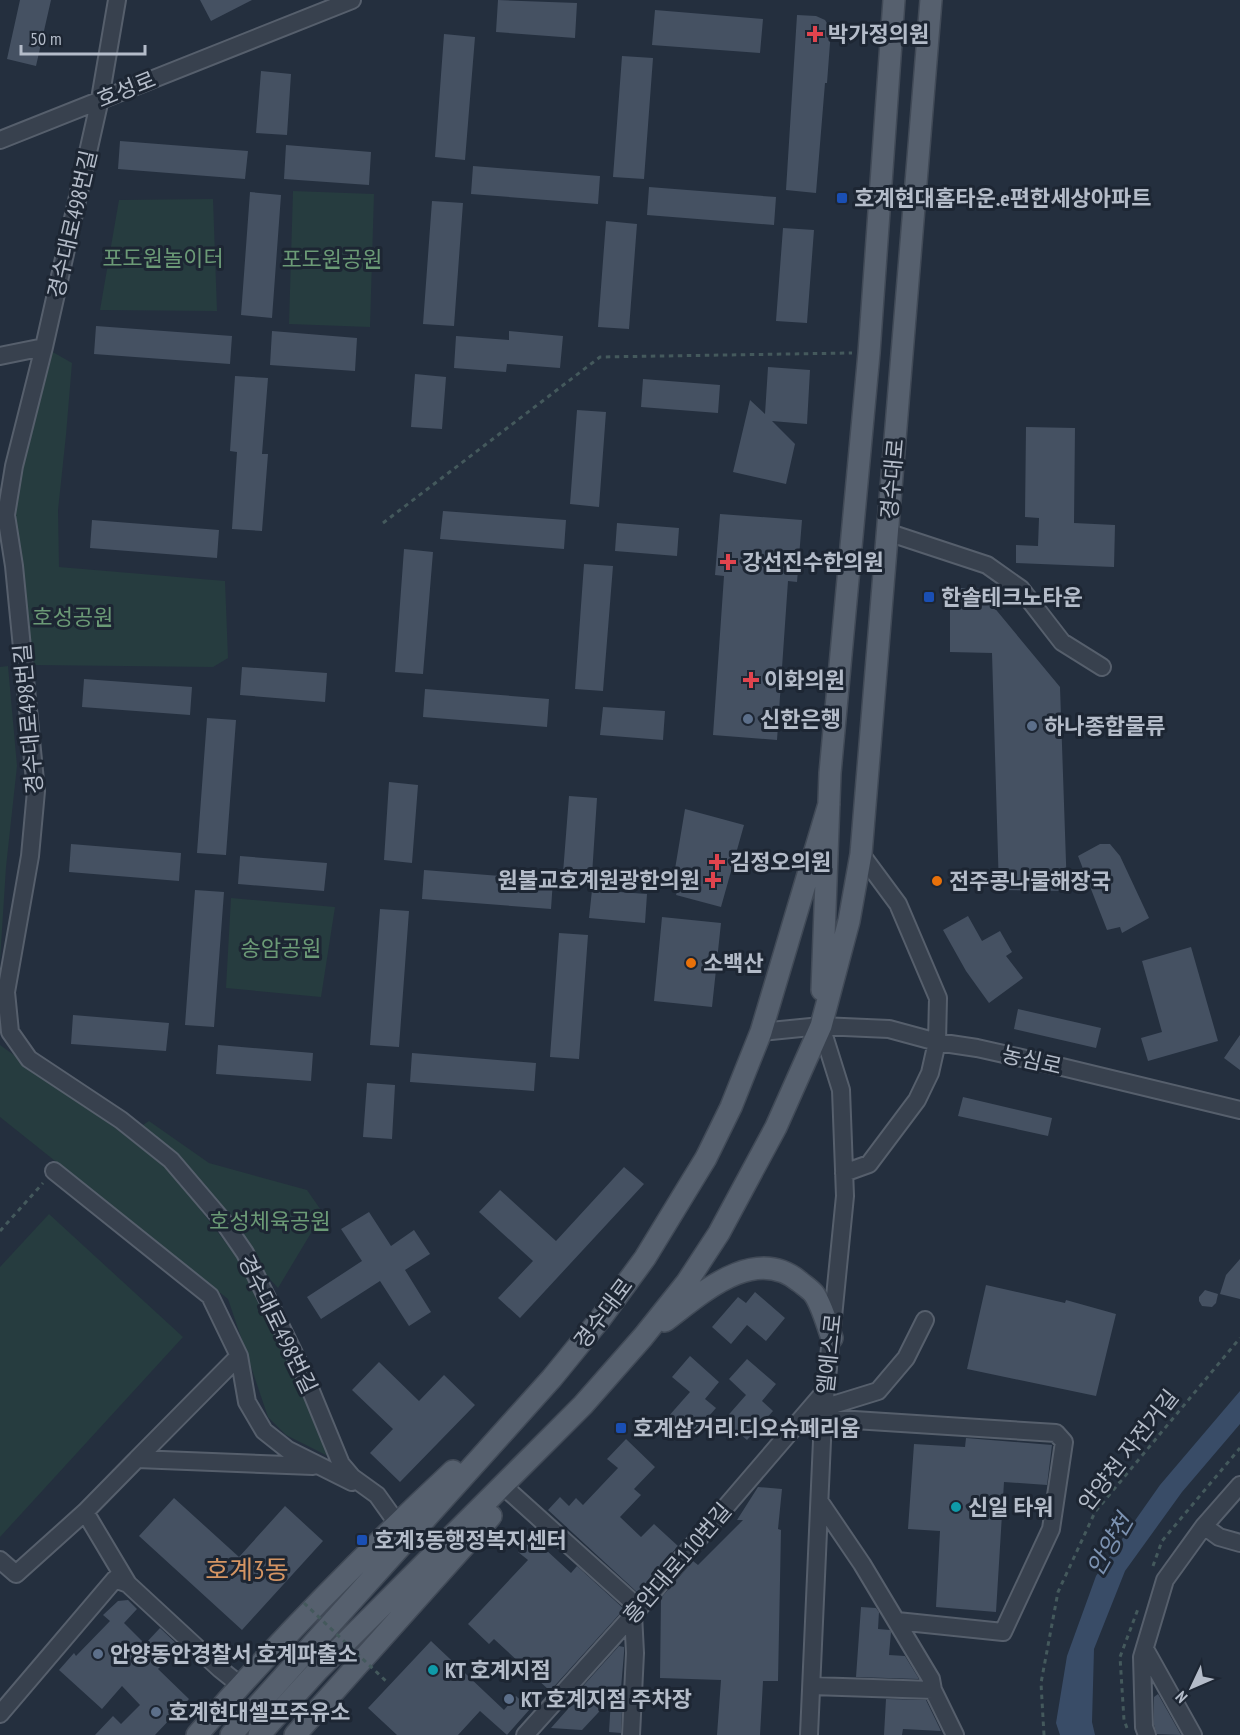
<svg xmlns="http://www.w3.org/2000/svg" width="1240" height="1735" font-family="'PT Sans Narrow','Noto Sans KR',sans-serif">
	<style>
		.green { fill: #263c3f }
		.water { fill: #394c67 }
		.building { fill: #455162 }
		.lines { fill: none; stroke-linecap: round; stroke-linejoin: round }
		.minor-casing { stroke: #565f6c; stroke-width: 20 }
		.major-casing { stroke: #414a57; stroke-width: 24 }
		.path { stroke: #44595c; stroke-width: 3; stroke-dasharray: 4.5 4.5; stroke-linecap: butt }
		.minor { stroke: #38414e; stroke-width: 16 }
		.major { stroke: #56606e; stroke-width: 21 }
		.path-bridge { stroke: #44595c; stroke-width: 3; stroke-dasharray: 4.5 4.5; stroke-linecap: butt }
		.health-dot { fill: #e0444e; stroke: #1d2633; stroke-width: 2 }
		.transit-dot { fill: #1a4fb4; stroke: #1d2633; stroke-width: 2 }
		.service-dot { fill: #5c6f8a; stroke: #1d2633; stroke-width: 2 }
		.food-dot { fill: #e8710a; stroke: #1d2633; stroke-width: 2 }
		.culture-dot { fill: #0f9aa8; stroke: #1d2633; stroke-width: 2 }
		.labels { text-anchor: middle; stroke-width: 6; stroke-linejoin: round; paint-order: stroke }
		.poi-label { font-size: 22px; font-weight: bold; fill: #b4bcc9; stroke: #1d2633; text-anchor: start }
		.street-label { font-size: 22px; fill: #b4bcc9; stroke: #1d2633 }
		.park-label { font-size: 22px; fill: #6b9a76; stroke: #1d2633 }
		.water-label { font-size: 24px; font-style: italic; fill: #7c92b1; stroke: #1d2633 }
		.quarter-label { font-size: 26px; fill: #d59563; stroke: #1d2633 }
	</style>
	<rect width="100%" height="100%" fill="#242f3e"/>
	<path class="green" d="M 293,191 L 374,194 L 370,327 L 289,324 Z
		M 213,199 L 217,311 L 100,310 L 119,200 Z
		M 44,347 L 72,363 L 66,435 L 58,510 L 59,567 L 225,581 L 228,658 L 213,667 L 34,665 L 14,566 L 14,466 Z
		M 8,666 L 17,766 L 6,867 L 0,961 L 0,667 Z
		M 231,898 L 335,907 L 321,997 L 226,988 Z
		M 0,1045 L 102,1118 L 170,1170 L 239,1260 L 305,1391 L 330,1457 L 286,1435 L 268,1417 L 228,1299 L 0,1117 Z
		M 149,1121 L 209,1163 L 307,1190 L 323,1213 L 278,1288 L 134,1131 Z
		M 49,1214 L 183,1337 L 0,1537 L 0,1267 Z"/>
	<path class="water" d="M 1240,1391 L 1240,1424 L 1182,1492 L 1125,1571 L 1094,1649 L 1092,1722 L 1095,1735 L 1060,1735 L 1056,1723 L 1067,1656 L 1096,1576 L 1160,1485 Z"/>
	<path class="building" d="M 20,0 L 51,0 L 36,66 L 7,59 Z
		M 200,0 L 252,0 L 211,21 Z
		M 498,0 L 577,3 L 575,38 L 496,32 Z
		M 655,10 L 763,19 L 760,53 L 652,45 Z
		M 797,15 L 816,16 L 825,20 L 831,30 L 827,83 L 825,83 L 816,193 L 786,190 Z
		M 444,34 L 475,37 L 465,160 L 435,157 Z
		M 622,56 L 653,58 L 644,179 L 613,177 Z
		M 261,71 L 291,74 L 287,135 L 256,133 Z
		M 120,141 L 248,151 L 245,179 L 118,169 Z
		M 286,145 L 371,152 L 369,185 L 284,179 Z
		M 473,166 L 600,176 L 598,204 L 471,194 Z
		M 649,187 L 776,197 L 774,225 L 647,215 Z
		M 250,192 L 281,195 L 272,318 L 241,315 Z
		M 432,201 L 463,203 L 454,326 L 423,324 Z
		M 606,221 L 637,224 L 629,329 L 598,327 Z
		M 783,228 L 814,230 L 807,323 L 776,321 Z
		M 96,326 L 232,336 L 230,364 L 94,354 Z
		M 272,331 L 357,338 L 355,371 L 270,365 Z
		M 509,331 L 563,336 L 560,368 L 507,364 L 506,372 L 454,368 L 456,336 L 509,340 Z
		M 768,367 L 810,370 L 807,424 L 772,421 L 795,444 L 786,484 L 733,472 L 750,400 L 765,414 Z
		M 415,374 L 446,377 L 442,429 L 411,427 Z
		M 235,376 L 268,378 L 262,454 L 268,454 L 262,531 L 232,529 L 237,452 L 230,451 Z
		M 643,379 L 720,385 L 718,413 L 641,407 Z
		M 577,410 L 606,412 L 599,507 L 570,504 Z
		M 1026,427 L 1075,428 L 1074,523 L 1115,525 L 1114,567 L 1016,563 L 1016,545 L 1038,546 L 1039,518 L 1025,517 Z
		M 443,511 L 566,520 L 564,549 L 440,539 Z
		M 720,514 L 802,520 L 797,582 L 788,581 L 777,740 L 713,735 L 724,576 L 715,575 Z
		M 92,520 L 219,530 L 217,558 L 90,548 Z
		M 617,523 L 679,528 L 677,556 L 615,551 Z
		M 404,549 L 433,552 L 423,674 L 395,672 Z
		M 584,564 L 613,566 L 603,691 L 575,689 Z
		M 950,588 L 978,588 L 1060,687 L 1067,891 L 999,890 L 992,653 L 950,652 Z
		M 242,667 L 327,673 L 325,702 L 240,695 Z
		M 84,679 L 192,687 L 190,715 L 82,707 Z
		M 425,689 L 549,699 L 547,727 L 423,717 Z
		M 603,707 L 665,711 L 663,740 L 600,735 Z
		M 207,718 L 236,720 L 226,855 L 197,853 Z
		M 389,782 L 418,785 L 412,863 L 384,860 Z
		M 569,796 L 597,798 L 592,875 L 563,873 Z
		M 685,809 L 744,825 L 721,907 L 676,895 L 678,889 L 672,887 Z
		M 71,844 L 181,853 L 179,881 L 69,872 Z
		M 1100,844 L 1110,844 L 1120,856 L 1149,918 L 1122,933 L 1120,927 L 1107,930 L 1078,856 Z
		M 240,856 L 327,863 L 324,891 L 238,884 Z
		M 424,870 L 553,880 L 551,909 L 422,899 Z
		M 195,890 L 224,892 L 214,1027 L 185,1025 Z
		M 592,890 L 647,894 L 645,923 L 589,918 Z
		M 380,909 L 409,911 L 399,1047 L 370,1045 Z
		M 968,916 L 982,941 L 1000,931 L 1012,952 L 1006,956 L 1023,978 L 989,1003 L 966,971 L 943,930 Z
		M 662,917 L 721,923 L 712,1007 L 654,1001 Z
		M 559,933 L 588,935 L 579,1059 L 550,1057 Z
		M 1191,947 L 1218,1041 L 1148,1061 L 1141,1038 L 1162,1032 L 1142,961 Z
		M 1018,1009 L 1101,1028 L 1096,1048 L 1014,1029 Z
		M 73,1015 L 169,1023 L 166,1051 L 71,1044 Z
		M 1240,1035 L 1240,1070 L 1224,1058 Z
		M 218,1045 L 313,1053 L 311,1081 L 216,1074 Z
		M 412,1053 L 536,1063 L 534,1091 L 410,1082 Z
		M 367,1083 L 395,1085 L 392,1139 L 363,1137 Z
		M 963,1097 L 1052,1118 L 1048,1136 L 958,1116 Z
		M 624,1167 L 644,1184 L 520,1318 L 498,1298 L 533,1261 L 479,1212 L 500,1190 L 556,1241 Z
		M 369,1212 L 391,1246 L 414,1230 L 430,1254 L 405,1270 L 431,1312 L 409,1326 L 380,1281 L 321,1319 L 307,1297 L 362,1261 L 341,1229 Z
		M 1240,1259 L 1240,1299 L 1220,1294 L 1226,1275 Z
		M 986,1285 L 1065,1303 L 1066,1300 L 1116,1314 L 1096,1396 L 967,1369 Z
		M 1205,1290 L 1218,1294 L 1216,1303 L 1212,1307 L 1202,1306 L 1199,1301 L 1199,1297 Z
		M 755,1292 L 785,1318 L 766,1341 L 747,1325 L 731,1344 L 712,1327 L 738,1297 L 746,1303 Z
		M 690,1356 L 719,1382 L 705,1399 L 716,1408 L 690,1438 L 667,1418 L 690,1392 L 672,1377 Z
		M 747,1359 L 776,1384 L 762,1401 L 773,1411 L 747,1440 L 724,1420 L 746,1395 L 729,1379 Z
		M 379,1362 L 419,1401 L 444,1375 L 475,1405 L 400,1482 L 370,1453 L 393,1429 L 352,1390 Z
		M 966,1438 L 1052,1445 L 1047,1485 L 1004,1482 L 996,1612 L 936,1607 L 940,1531 L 908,1529 L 914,1444 L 965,1447 Z
		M 626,1439 L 655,1467 L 634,1489 L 641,1495 L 620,1517 L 641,1537 L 654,1524 L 678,1546 L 638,1593 L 548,1510 L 560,1497 L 569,1506 L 576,1498 L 583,1505 L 618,1468 L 607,1459 Z
		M 758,1487 L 782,1489 L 778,1529 L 781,1530 L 778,1681 L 763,1681 L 760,1735 L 717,1735 L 721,1680 L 660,1678 L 661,1598 L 693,1561 L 698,1565 L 743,1520 L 737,1520 Z
		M 174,1498 L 239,1557 L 285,1506 L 323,1541 L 242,1630 L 139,1536 Z
		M 532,1537 L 571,1573 L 577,1566 L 624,1609 L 550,1691 L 494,1639 L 489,1644 L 468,1624 L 528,1560 L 518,1552 Z
		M 128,1600 L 137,1609 L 124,1623 L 145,1644 L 160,1628 L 180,1647 L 158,1669 L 189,1699 L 155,1735 L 95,1735 L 113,1716 L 121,1724 L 140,1705 L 122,1686 L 102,1709 L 59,1670 L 74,1653 L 76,1656 L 110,1621 L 103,1615 L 118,1601 Z
		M 861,1607 L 876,1608 L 879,1612 L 878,1629 L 890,1630 L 891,1632 L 889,1655 L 905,1656 L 919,1679 L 856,1677 Z
		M 431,1641 L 504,1710 L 516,1696 L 530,1709 L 507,1735 L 480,1711 L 458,1735 L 397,1735 L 368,1708 Z
		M 619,1646 L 624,1647 L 624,1653 L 621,1688 L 623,1688 L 621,1733 L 609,1732 L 611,1699 L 582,1730 L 551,1728 L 567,1710 L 566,1705 Z
		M 1158,1694 L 1181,1735 L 1157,1734 L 1154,1725 L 1154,1697 Z
		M 886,1699 L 926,1700 L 941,1731 L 903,1729 L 902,1735 L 884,1735 Z"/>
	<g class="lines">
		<g class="minor-casing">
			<path id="minor" d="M 117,0 L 100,99 L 44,347 L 14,466 L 6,515 L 14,566 L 36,791 L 30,856 L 6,992 L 10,1032 L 29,1059 L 121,1120 L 171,1160 L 223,1221 L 245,1253 L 304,1374 L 341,1464 L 352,1477 L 377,1495 L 397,1523
				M 0,140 L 352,0
				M 0,356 L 44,347
				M 887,532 L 987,565 L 1021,589 L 1062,642 L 1102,667
				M 761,1032 L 821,1026 L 889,1029 L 937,1042 L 977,1048 L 1062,1067 L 1240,1110
				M 54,1171 L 210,1296 L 239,1356 L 247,1402 L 264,1431 L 288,1450 L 352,1482
				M 844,1173 L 869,1164 L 917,1100 L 930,1073 L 937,1042 L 938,998 L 898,904 L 861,854
				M 823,1408 L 878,1391 L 906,1358 L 925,1320
				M 823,1418 L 1056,1433 L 1064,1442 L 1051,1529 L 1003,1632 L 897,1621
				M 137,1459 L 239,1356
				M 511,1493 L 639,1608
				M 820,1502 L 862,1564 L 931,1679 L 933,1690 L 955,1735
				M 85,1512 L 128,1584
				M 1204,1526 L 1219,1537 L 1240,1543
				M 0,1560 L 16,1574 L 85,1512 L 137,1459 L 313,1466
				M 1145,1649 L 1193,1735
				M 812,1686 L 933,1690
				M 0,1714 L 115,1579 L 128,1584 L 220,1669 L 240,1685
				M 525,1735 L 639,1608 L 826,1390
				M 631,1735 L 635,1653 L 633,1614
				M 809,1735 L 823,1418 L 845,1196 L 841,1090 L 821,1026
				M 1147,1735 L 1144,1727 L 1142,1657 L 1165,1580 L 1204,1526 L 1240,1485"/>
		</g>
		<g class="major-casing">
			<path id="major" d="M 822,990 L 830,773 L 869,353 L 894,0
				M 665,1321 C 702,1293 755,1244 800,1282 C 805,1286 811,1290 814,1294 C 822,1305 827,1325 832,1338
				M 197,1735 C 277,1642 364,1554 453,1471
				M 231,1735 L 552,1378 L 601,1318 L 645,1258 L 706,1158 L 731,1107 L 761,1032 L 829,804
				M 259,1735 L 319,1669 L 583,1405 L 643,1337 L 687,1282 L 719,1233 L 776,1127 L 821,1026 L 849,921 L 861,854 L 931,0
				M 295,1735 L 491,1516"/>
		</g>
		<path class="path" d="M 383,523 L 600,357 L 852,353
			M 0,1231 L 43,1183
			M 1153,1566 L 1162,1541 L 1240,1448
			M 1127,1728 L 1124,1720 L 1120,1657 L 1138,1609
			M 1044,1735 L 1041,1683 L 1058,1592 L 1095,1512 L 1240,1338"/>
		<use href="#minor" class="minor"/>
		<use href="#major" class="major"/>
		<path class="path-bridge" d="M 304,1603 L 388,1683"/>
	</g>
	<g class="health-dot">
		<path d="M812 25h6v6h6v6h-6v6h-6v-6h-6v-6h6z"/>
		<path d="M725 553h6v6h6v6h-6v6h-6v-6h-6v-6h6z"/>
		<path d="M748 671h6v6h6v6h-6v6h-6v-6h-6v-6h6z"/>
		<path d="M714 853h6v6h6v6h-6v6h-6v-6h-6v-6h6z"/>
		<path d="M710 871h6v6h6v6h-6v6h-6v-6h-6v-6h6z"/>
	</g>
	<g class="transit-dot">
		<rect x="836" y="192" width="12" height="12" rx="3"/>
		<rect x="923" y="591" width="12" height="12" rx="3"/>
		<rect x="615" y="1422" width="12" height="12" rx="3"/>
		<rect x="356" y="1534" width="12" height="12" rx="3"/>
	</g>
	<g class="service-dot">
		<circle cx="748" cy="719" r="6"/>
		<circle cx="1032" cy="726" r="6"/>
		<circle cx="98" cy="1654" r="6"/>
		<circle cx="509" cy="1699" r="6"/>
		<circle cx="156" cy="1712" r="6"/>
	</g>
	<g class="food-dot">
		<circle cx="937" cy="881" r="6"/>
		<circle cx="691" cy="963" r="6"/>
	</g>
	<g class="culture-dot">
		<circle cx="956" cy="1507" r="6"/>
		<circle cx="433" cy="1670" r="6"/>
	</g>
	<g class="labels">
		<g class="poi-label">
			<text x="828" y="42">박가정의원</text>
			<text x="854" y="206">호계현대홈타운.e편한세상아파트</text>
			<text x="742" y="570">강선진수한의원</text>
			<text x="941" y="605">한솔테크노타운</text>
			<text x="764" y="688">이화의원</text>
			<text x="760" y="727">신한은행</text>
			<text x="1044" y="734">하나종합물류</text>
			<text x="730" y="870">김정오의원</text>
			<text x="700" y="888" text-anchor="end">원불교호계원광한의원</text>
			<text x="949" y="889">전주콩나물해장국</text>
			<text x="703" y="971">소백산</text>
			<text x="633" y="1436">호계삼거리.디오슈페리움</text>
			<text x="968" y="1515">신일 타워</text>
			<text x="374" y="1548">호계3동행정복지센터</text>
			<text x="110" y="1662">안양동안경찰서 호계파출소</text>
			<text x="445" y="1678">KT 호계지점</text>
			<text x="521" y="1707">KT 호계지점 주차장</text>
			<text x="168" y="1720">호계현대셀프주유소</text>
		</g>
		<g class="street-label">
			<text transform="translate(126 89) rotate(-22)" y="8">호성로</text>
			<text transform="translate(72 224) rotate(-77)" y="8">경수대로498번길</text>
			<text transform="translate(892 479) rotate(-85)" y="8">경수대로</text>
			<text transform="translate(28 719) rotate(-95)" y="8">경수대로498번길</text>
			<text transform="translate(1032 1060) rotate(13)" y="8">농심로</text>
			<text transform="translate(603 1313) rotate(-53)" y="8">경수대로</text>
			<text transform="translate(278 1324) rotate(64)" y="8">경수대로498번길</text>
			<text transform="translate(829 1354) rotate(-84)" y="8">엘에스로</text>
			<text transform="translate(1128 1450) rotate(-52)" y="8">안양천 자전거길</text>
			<text transform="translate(677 1563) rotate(-49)" y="8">흥안대로110번길</text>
		</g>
		<g class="park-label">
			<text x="163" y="266">포도원놀이터</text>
			<text x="332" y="267">포도원공원</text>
			<text x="73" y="625">호성공원</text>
			<text x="281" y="956">송암공원</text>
			<text x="270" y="1229">호성체육공원</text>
		</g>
		<g class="water-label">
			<text transform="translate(1110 1545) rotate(-60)" y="8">안양천</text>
		</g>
		<g class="quarter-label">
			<text x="247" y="1579">호계3동</text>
		</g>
	</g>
	<g transform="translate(1192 1687) rotate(226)" stroke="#1d2633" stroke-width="4.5" paint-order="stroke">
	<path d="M0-4.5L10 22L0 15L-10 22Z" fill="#b4bcc9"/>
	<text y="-9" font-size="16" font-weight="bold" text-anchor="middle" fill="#b4bcc9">N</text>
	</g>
	<path d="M21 45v9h124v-9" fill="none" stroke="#b4bcc9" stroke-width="3"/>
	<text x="30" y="45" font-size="18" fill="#b4bcc9" stroke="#1d2633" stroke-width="4.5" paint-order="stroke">50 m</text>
</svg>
